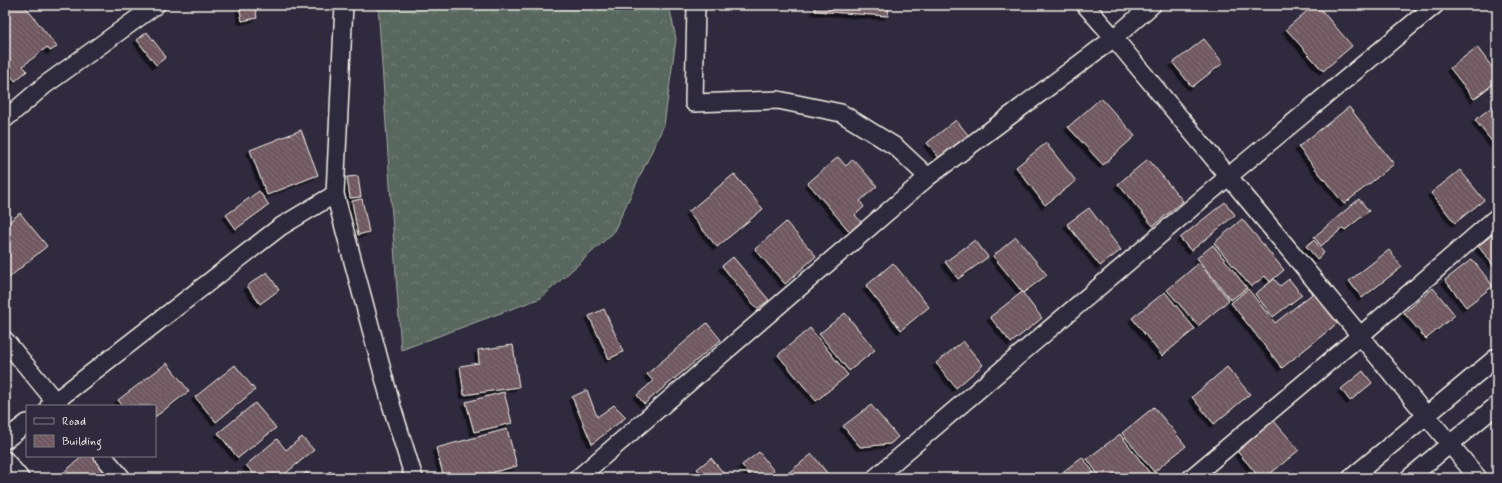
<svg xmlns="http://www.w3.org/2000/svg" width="1502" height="483" font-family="Mynerve,sans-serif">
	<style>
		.forest { fill: url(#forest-crowns); stroke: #a6aca4 }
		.building { fill: url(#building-back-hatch); stroke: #f4f1e8; filter: url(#shadow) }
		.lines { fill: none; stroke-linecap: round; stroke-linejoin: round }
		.minor-casing { stroke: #f4f1e8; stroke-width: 20 }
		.minor { stroke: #2f2a3d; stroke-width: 17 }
	</style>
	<defs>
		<pattern id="forest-crowns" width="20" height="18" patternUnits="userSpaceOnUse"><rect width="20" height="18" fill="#58675f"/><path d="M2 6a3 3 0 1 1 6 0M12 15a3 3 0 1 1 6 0" fill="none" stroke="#717d76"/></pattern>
		<pattern id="building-back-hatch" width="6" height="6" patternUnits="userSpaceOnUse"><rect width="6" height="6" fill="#705861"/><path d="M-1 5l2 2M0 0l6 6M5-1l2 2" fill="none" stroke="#857078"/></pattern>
		<filter id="shadow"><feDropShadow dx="-3.5" dy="3.5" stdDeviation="0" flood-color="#0009"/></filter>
	</defs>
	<rect width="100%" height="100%" fill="#2f2a3d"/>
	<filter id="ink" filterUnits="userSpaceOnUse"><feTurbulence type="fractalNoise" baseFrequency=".025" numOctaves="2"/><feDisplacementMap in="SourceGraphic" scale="8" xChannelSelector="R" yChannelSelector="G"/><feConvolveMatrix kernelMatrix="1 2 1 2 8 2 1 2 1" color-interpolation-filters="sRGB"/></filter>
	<g filter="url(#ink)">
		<path class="forest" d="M 378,5 L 669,5 L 676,39 L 664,125 L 613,233 L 541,298 L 401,350 Z"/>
		<path class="building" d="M 11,5 L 24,5 L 57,47 L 50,51 L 47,47 L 23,66 L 27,71 L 15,81 L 5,68 L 5,10 Z
			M 239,5 L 255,5 L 257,18 L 242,21 Z
			M 815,5 L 889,5 L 888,16 L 815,11 Z
			M 1314,5 L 1317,5 L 1352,46 L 1323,71 L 1286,29 Z
			M 147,32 L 166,57 L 156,65 L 137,40 Z
			M 1204,39 L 1223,63 L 1192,87 L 1173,63 Z
			M 1477,47 L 1497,74 L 1497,81 L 1474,99 L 1450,68 Z
			M 1101,98 L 1135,136 L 1103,165 L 1068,127 Z
			M 1497,103 L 1497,148 L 1475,120 Z
			M 1349,107 L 1394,164 L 1344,204 L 1298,147 Z
			M 956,120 L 969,136 L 941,160 L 927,143 Z
			M 301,130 L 318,175 L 267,195 L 250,150 Z
			M 1046,143 L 1076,181 L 1045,205 L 1016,167 Z
			M 838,157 L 846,166 L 853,159 L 877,186 L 860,201 L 864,207 L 855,215 L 861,222 L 850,232 L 808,183 Z
			M 1148,159 L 1183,201 L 1153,226 L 1118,184 Z
			M 1460,170 L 1484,200 L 1455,223 L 1431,193 Z
			M 734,174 L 763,209 L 717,247 L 688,212 Z
			M 358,176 L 361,197 L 350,198 L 347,177 Z
			M 259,191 L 269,205 L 236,229 L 226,215 Z
			M 362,199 L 369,232 L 358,235 L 352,201 Z
			M 1359,199 L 1369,211 L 1345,230 L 1343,228 L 1321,246 L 1314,237 Z
			M 1225,202 L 1235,215 L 1191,251 L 1180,238 Z
			M 1089,208 L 1121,250 L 1100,266 L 1067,224 Z
			M 20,213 L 47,246 L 5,281 L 5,225 Z
			M 1242,219 L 1284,270 L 1270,282 L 1265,276 L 1251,287 L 1214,243 Z
			M 786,222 L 816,256 L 785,284 L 755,249 Z
			M 1497,231 L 1497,270 L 1478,246 Z
			M 1016,237 L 1047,275 L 1023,293 L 993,256 Z
			M 975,240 L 988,257 L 958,279 L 945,262 Z
			M 1314,240 L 1324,253 L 1317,259 L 1306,246 Z
			M 1213,245 L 1247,288 L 1231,300 L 1197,258 Z
			M 1389,250 L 1402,267 L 1362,298 L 1349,281 Z
			M 733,257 L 769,300 L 757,309 L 722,266 Z
			M 1472,259 L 1493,286 L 1466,307 L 1445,280 Z
			M 893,263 L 929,307 L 901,330 L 866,286 Z
			M 1199,263 L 1229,300 L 1198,326 L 1167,290 Z
			M 267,272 L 279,290 L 260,304 L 247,286 Z
			M 1274,279 L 1280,286 L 1289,279 L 1302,295 L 1273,317 L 1255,294 Z
			M 1433,288 L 1455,315 L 1426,339 L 1404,313 Z
			M 1248,289 L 1275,323 L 1316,291 L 1340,321 L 1282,368 L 1231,303 Z
			M 1022,292 L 1042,318 L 1011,343 L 990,317 Z
			M 1165,292 L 1195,329 L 1162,356 L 1132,318 Z
			M 604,309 L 623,352 L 609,359 L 589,316 Z
			M 845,313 L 875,350 L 849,371 L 819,334 Z
			M 707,323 L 721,340 L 644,404 L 637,395 L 653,381 L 647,374 Z
			M 810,328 L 848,375 L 816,401 L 778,355 Z
			M 963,341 L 983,365 L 956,388 L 936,363 Z
			M 513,345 L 519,387 L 464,395 L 460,366 L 479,363 L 478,350 Z
			M 167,363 L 189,391 L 155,417 L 155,406 L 123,406 L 118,400 Z
			M 235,365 L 255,390 L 216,422 L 195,397 Z
			M 1227,367 L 1250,394 L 1214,424 L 1192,397 Z
			M 1363,371 L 1372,383 L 1350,401 L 1341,389 Z
			M 587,390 L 597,417 L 614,405 L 626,417 L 592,444 L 572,397 Z
			M 504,392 L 512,423 L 474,432 L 466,402 Z
			M 255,403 L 276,428 L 238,458 L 218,433 Z
			M 871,405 L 898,437 L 890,444 L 860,447 L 843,426 Z
			M 1154,407 L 1186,446 L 1154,472 L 1122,433 Z
			M 1273,420 L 1299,450 L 1265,478 L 1260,478 L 1237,451 Z
			M 507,429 L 517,466 L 472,478 L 444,478 L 436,448 Z
			M 1120,434 L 1152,476 L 1149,478 L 1101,478 L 1087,459 Z
			M 302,437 L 314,450 L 280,478 L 257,478 L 246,465 L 277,439 L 286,450 Z
			M 759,452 L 776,474 L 771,478 L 752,478 L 742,465 Z
			M 812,454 L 831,478 L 782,478 Z
			M 83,456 L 93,456 L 112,478 L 57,478 Z
			M 1082,457 L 1098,478 L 1055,478 Z
			M 711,458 L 725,475 L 722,478 L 705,478 L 697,469 Z
			M 225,471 L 231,478 L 217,478 Z
			M 330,471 L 335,478 L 321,478 Z
			M 307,472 L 312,478 L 299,478 Z"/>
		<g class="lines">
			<g class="minor-casing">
				<path id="minor" d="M 344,5 L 335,194 L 391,404 L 414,478
					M 696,5 L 694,103 L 778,100 L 841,113 L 896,147 L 928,177
					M 1085,5 L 1114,38 L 1478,478
					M 5,119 L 45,85 L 156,5
					M 5,340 L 59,406
					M 49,406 L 280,227 L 335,194
					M 5,440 L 27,423
					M 103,456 L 122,478
					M 5,460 L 20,478
					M 578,478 L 928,177 L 1114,38 L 1152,5
					M 875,478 L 1229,176 L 1435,5
					M 1191,478 L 1361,335 L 1497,217
					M 1351,478 L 1497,357
					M 1409,478 L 1497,405"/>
			</g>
			<use href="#minor" class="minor"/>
		</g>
	</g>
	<rect width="1502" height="483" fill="none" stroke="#2f2a3d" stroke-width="20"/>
	<rect x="10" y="10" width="1482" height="463" fill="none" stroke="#f4f1e8" stroke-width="1.5" filter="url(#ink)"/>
	<rect x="26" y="405" width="130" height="52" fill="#2f2a3d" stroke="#7e7a81"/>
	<rect x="34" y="418" width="20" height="6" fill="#2f2a3d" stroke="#7e7a81"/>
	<text x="62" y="425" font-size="12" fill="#f4f1e8">Road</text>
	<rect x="34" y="435" width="20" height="12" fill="url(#building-back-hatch)" stroke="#7e7a81"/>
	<text x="62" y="445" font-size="12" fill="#f4f1e8">Building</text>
</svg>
